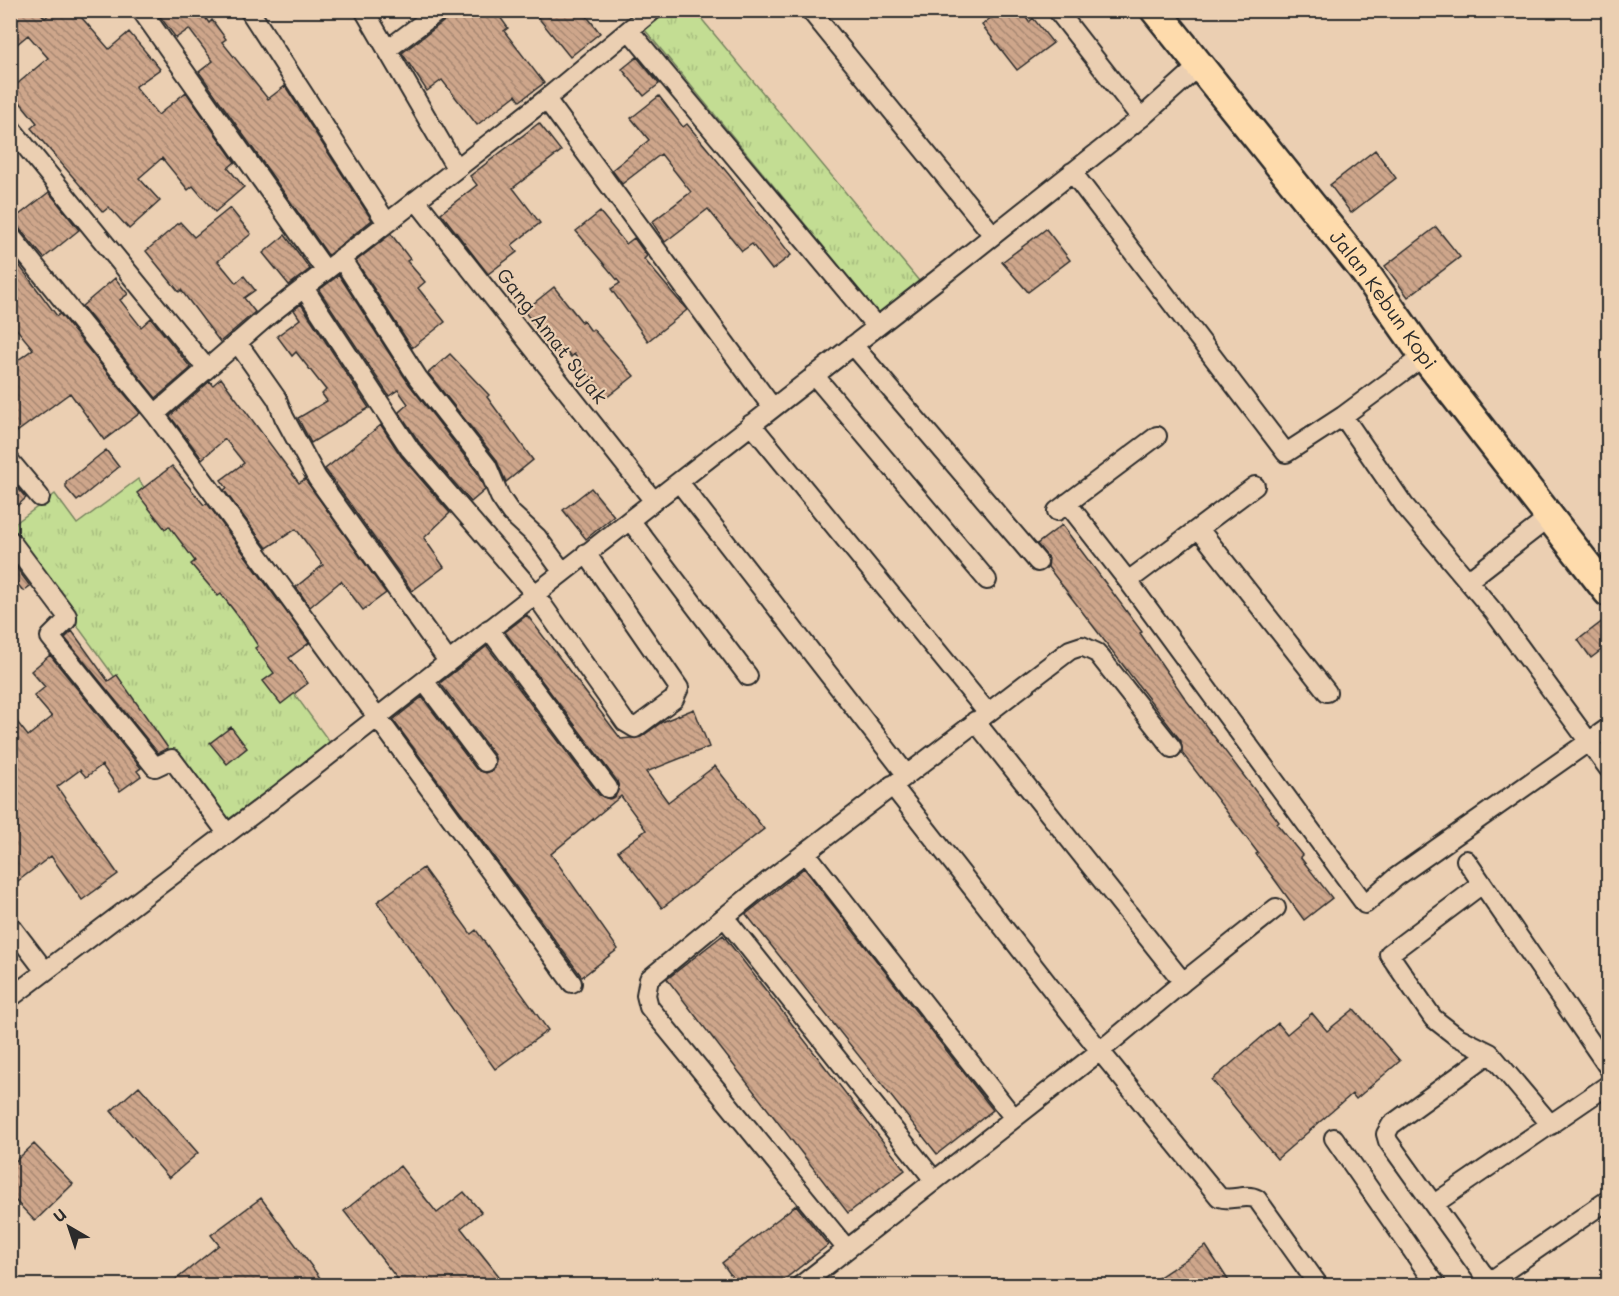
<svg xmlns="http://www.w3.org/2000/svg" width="1619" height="1296" font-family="Mali,sans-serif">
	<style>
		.grass { fill: url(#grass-tufts); stroke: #77845f; stroke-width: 1.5 }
		.building { fill: url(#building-back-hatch); stroke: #2b2b2b; stroke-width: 1.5 }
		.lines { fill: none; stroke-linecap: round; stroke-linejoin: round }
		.street-casing { stroke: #2b2b2b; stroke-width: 22 }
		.primary-casing { stroke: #2b2b2b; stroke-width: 33 }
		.street { stroke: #ebcfb2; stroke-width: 18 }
		.primary { stroke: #fedbac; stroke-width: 28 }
		.labels { text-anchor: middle; stroke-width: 4.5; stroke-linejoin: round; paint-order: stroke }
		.street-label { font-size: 20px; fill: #2b2b2b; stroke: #ebcfb2 }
	</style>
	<defs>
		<pattern id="grass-tufts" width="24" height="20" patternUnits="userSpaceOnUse" patternTransform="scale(1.5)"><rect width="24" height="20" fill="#c3dd93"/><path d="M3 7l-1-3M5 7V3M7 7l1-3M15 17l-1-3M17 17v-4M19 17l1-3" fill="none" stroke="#a8be7f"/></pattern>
		<pattern id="building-back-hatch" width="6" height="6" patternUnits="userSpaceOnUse" patternTransform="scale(1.5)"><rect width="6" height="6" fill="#cea68b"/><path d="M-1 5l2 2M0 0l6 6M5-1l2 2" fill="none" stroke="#a78772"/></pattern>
	</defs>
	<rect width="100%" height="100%" fill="#ebcfb2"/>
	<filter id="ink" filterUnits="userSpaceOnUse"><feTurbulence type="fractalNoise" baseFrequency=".0167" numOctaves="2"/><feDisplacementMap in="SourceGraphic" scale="12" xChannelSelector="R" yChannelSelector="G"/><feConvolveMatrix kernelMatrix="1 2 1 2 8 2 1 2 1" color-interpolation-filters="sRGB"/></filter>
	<g filter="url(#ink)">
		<path class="grass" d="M 669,11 L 695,11 L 919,281 L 879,314 L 645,30 Z
			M 138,479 L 331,744 L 222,824 L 13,538 L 10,527 L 55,494 L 77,524 Z"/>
		<path class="building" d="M 10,10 L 38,10 L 45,18 L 54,10 L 75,10 L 109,49 L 129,32 L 160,69 L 135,87 L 158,115 L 186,92 L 235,162 L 228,168 L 244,187 L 215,212 L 193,186 L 188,190 L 162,158 L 139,178 L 160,201 L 129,229 L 109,207 L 103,212 L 31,128 L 37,123 L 10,90 L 48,58 L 28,35 L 10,50 Z
			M 155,10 L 200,10 L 209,23 L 212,20 L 226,39 L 222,42 L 268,99 L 285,86 L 372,220 L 328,255 L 199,72 L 213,61 L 189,29 L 176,38 Z
			M 451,10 L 495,10 L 508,28 L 504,31 L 544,83 L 520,101 L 516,95 L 477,125 L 442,80 L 427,91 L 402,53 L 447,19 Z
			M 532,10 L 582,10 L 600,33 L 570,57 Z
			M 1000,10 L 1021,10 L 1029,22 L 1033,18 L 1053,43 L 1017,70 L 982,25 Z
			M 637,57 L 659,84 L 644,96 L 622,69 Z
			M 659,96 L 683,127 L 687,124 L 730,176 L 791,255 L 772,270 L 752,244 L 742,251 L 708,209 L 665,242 L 652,222 L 691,192 L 661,154 L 622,184 L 612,170 L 649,140 L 631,118 Z
			M 539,123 L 561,151 L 513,188 L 540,223 L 512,245 L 517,252 L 488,274 L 441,213 L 477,185 L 470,176 Z
			M 1375,150 L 1396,178 L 1351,213 L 1330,185 Z
			M 49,192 L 79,230 L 44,258 L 19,228 L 10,224 L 10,204 L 19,215 Z
			M 230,208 L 251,234 L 218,261 L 236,283 L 244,276 L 255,290 L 244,298 L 255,312 L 220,342 L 181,290 L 179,292 L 146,251 L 180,222 L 194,237 Z
			M 600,212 L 626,244 L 634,238 L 647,256 L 644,259 L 687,310 L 648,341 L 611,289 L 620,283 L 576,231 Z
			M 1436,227 L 1460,257 L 1408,297 L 1385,266 Z
			M 1046,229 L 1070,260 L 1028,292 L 1002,262 Z
			M 391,234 L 410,259 L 407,261 L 425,282 L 418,288 L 445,322 L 412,348 L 356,261 Z
			M 285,235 L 310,269 L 289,285 L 263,253 Z
			M 10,253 L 57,316 L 60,314 L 140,413 L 104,440 L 70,393 L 10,437 L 10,366 L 33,349 L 10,321 Z
			M 339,275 L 409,384 L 477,472 L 485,490 L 471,502 L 419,442 L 399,412 L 408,404 L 398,390 L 389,396 L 319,290 Z
			M 115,278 L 128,294 L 120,300 L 141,327 L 151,318 L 191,368 L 156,398 L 82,306 Z
			M 554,287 L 582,322 L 583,320 L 591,331 L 593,329 L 634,376 L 606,398 L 574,354 L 571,357 L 564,348 L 557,353 L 524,311 Z
			M 301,304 L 369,408 L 311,443 L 298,418 L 327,401 L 322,394 L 326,390 L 296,352 L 292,356 L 277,336 L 300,319 L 294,310 Z
			M 450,354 L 489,395 L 487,397 L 533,460 L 506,482 L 496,459 L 428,373 Z
			M 221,378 L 299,483 L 305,479 L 386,593 L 363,610 L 341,581 L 310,607 L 296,587 L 323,565 L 296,529 L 267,548 L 224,490 L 227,488 L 221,480 L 244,463 L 225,439 L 202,459 L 170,416 L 210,381 L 213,385 Z
			M 381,425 L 401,456 L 450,513 L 424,538 L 444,567 L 412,591 L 325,469 Z
			M 106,450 L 119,467 L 77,501 L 66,488 L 66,482 Z
			M 172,466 L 204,505 L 207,503 L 309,643 L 289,658 L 308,683 L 281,704 L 263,681 L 274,673 L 255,648 L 258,646 L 243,622 L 221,594 L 218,596 L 191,564 L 195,561 L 169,526 L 165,529 L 137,493 Z
			M 11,480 L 26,498 L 10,512 L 10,481 Z
			M 591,488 L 614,516 L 586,539 L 563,510 Z
			M 1062,525 L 1142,632 L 1140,633 L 1187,701 L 1279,822 L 1277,824 L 1302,855 L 1300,857 L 1332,898 L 1304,920 L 1256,854 L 1258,853 L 1182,753 L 1181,741 L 1048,567 L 1049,559 L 1037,544 Z
			M 10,559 L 30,586 L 23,591 L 10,574 Z
			M 527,615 L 621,739 L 641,737 L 662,722 L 694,709 L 709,747 L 646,772 L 668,802 L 715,766 L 764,829 L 662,908 L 618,851 L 646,830 L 621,796 L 551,854 L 618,949 L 582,977 L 393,720 L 422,697 L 476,769 L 486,773 L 492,771 L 496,761 L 494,755 L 440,683 L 487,646 L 599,795 L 609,799 L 615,797 L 619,787 L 617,781 L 505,632 Z
			M 1608,617 L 1608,645 L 1591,658 L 1578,640 Z
			M 72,631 L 108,681 L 117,675 L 168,748 L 158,753 L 65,638 Z
			M 50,655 L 141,768 L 137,771 L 141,776 L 120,791 L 102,765 L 86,777 L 80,770 L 57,787 L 118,874 L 82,900 L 51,856 L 10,887 L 10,713 L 28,736 L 52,717 L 34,696 L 45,687 L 31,671 Z
			M 231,727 L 247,748 L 227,764 L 210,743 Z
			M 423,868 L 471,934 L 476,930 L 548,1030 L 495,1069 L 377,902 Z
			M 804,868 L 993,1110 L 937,1154 L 746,914 Z
			M 723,935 L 905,1170 L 848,1213 L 667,979 Z
			M 1354,1009 L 1400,1061 L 1356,1099 L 1352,1094 L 1277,1159 L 1212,1080 L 1278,1023 L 1287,1034 L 1312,1013 L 1327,1031 Z
			M 139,1086 L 198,1153 L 169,1178 L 111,1111 Z
			M 34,1144 L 73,1184 L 35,1221 L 10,1195 L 10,1166 Z
			M 400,1166 L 437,1213 L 464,1192 L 481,1212 L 461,1228 L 499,1276 L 487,1286 L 403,1286 L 344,1211 Z
			M 261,1198 L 326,1286 L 168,1286 L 219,1245 L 211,1235 Z
			M 796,1205 L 828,1245 L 776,1286 L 739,1286 L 722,1263 Z
			M 1206,1246 L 1232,1286 L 1146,1286 Z"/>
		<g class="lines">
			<g class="street-casing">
				<path id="street" d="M 141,10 L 325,270
					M 249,10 L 387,223
					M 364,10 L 456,168
					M 810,10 L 993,235
					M 1057,10 L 1141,118
					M 629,30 L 876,326
					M 388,49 L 440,10
					M 546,99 L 772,407
					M 10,127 L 207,369
					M 1072,172 L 1286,453 L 1343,416 L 1424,356
					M 416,200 L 653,500
					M 10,235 L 155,414 L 572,983
					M 341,258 L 418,378 L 487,466 L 500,497 L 511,513 L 537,537 L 562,571
					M 304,288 L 410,449 L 534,593 L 625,722 L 635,728 L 674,699 L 679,688 L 586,553
					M 237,342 L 277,399 L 284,417 L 317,478 L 448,661
					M 853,345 L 1038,562
					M 814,375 L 987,580
					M 155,414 L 269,315 L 546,99 L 653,10
					M 1343,416 L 1404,505 L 1494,612 L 1608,768
					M 751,424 L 987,712
					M 10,461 L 40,497
					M 679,482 L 906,774
					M 1067,503 L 1128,581 L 1365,904 L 1395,878 L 1608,728
					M 1057,511 L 1157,436
					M 630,520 L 748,676
					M 1199,529 L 1327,692
					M 10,540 L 67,616 L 67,620 L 50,637 L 155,767 L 172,759 L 227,833
					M 1469,580 L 1550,517
					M 1128,581 L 1255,486
					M 489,629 L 608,788
					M 424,681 L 485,762
					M 892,785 L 1100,1051 L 1219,1197 C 1232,1202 1245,1193 1257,1199 L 1319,1286
					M 806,853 L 1014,1118
					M 1466,860 L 1608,1067
					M 1482,884 L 1389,954 L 1433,1018 L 1456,1036 L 1490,1053 L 1551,1125
					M 725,918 L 934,1180
					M 10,925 L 45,971
					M 1183,982 L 1276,908
					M 10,998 L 273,799 L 942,276 L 1141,118 L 1199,66
					M 1490,1053 L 1391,1125 L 1386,1134 L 1388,1141 L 1481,1271 L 1487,1278 L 1495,1278 L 1608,1200
					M 1334,1138 L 1437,1286
					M 1434,1204 L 1608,1085
					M 847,1249 L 649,1007 L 646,995 L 649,979 L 767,882 L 1070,650 L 1082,646 L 1097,653 L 1172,748
					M 800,1286 L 1100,1051 L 1183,982 L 975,721"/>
			</g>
			<g class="primary-casing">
				<g id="primary">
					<path id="s1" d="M 1155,10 L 1362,268 L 1424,356 L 1608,592"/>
				</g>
			</g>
			<use href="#street" class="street"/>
			<use href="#primary" class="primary"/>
		</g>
	</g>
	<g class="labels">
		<g class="street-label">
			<text dy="7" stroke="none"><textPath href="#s1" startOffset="369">Jalan Kebun Kopi</textPath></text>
			<text transform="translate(552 336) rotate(52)" y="7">Gang Amat Sujak</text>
		</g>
	</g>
	<rect width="1619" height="1296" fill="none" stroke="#ebcfb2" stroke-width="36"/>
	<rect x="18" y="18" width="1583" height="1260" fill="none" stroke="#2b2b2b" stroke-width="2" filter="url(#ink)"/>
	<g transform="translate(69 1227) rotate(321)" stroke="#ebcfb2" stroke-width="4.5" paint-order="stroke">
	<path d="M0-4.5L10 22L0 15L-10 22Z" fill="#2b2b2b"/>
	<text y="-9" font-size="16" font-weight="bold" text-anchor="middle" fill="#2b2b2b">U</text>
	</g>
</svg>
